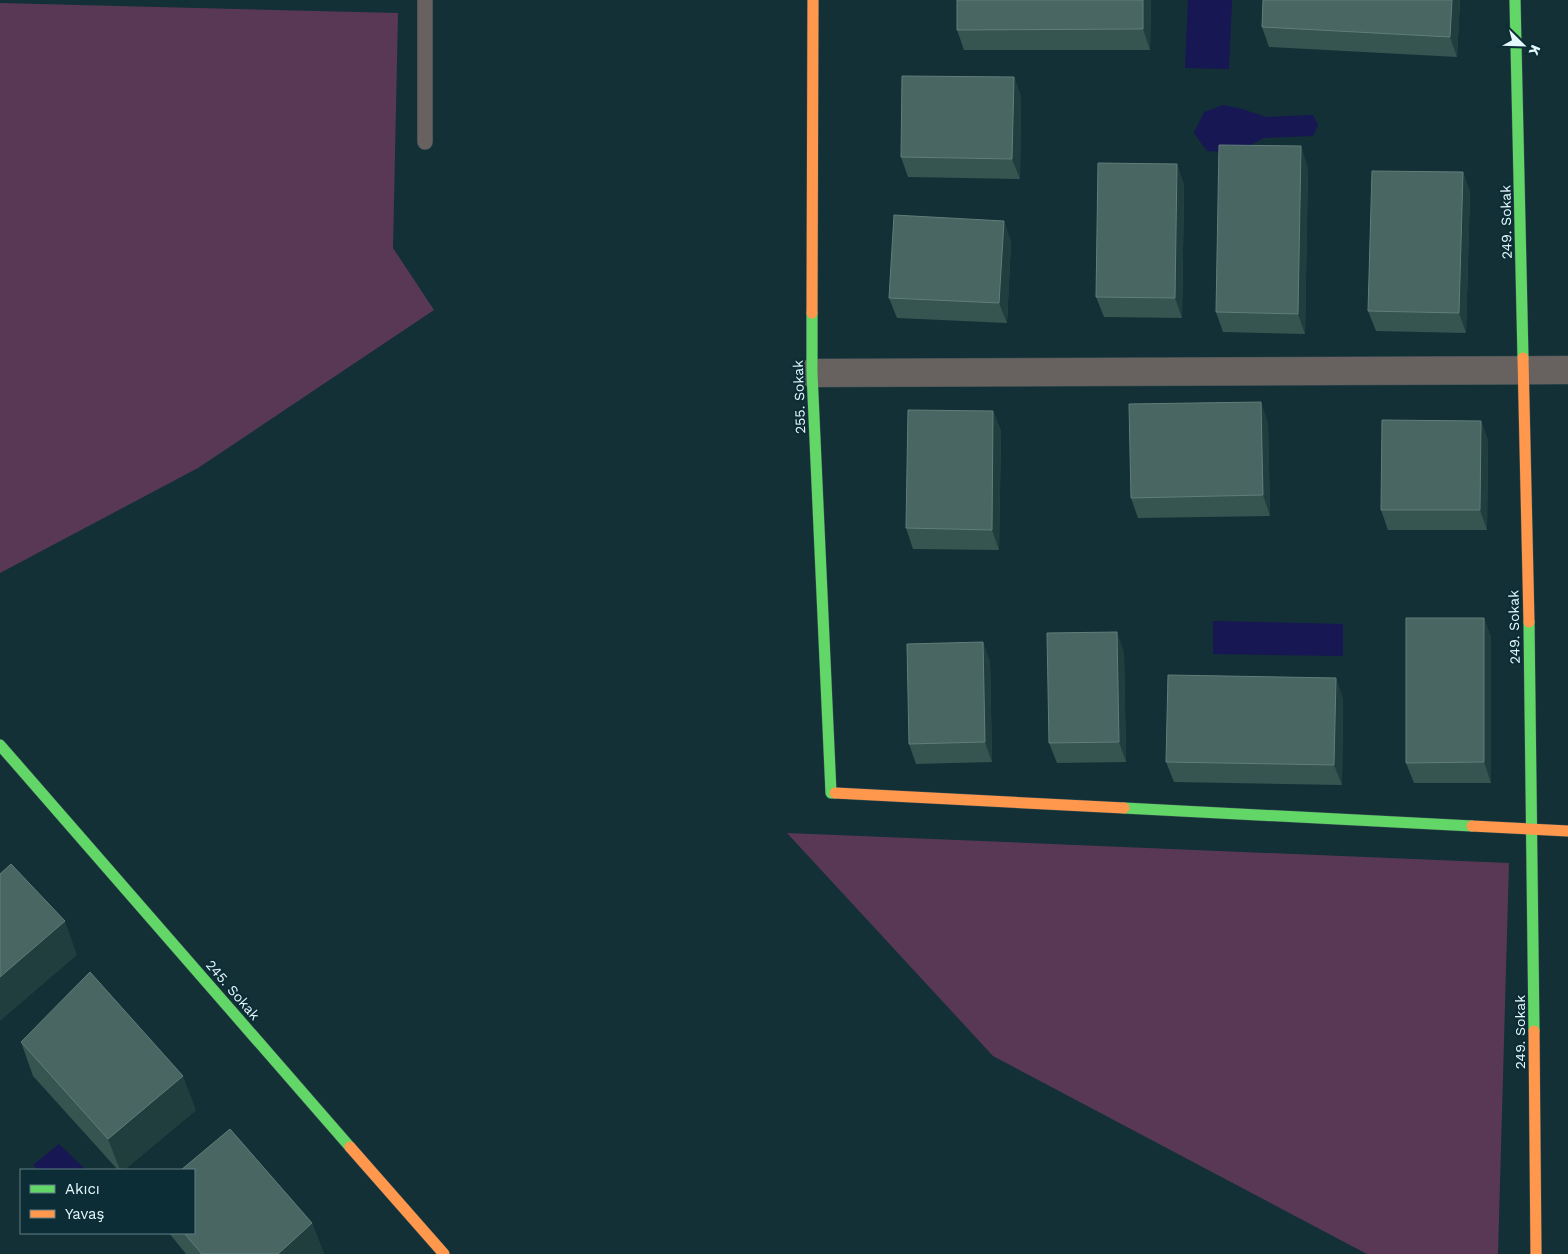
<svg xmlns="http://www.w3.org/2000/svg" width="1568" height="1254" font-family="'Work Sans',sans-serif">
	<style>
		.green { fill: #593855 }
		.water { fill: #171753 }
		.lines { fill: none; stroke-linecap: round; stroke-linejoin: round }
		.lane-casing { stroke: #374e53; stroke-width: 16 }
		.street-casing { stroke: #374e53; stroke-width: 29 }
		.fast-casing { stroke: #374e53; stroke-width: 12 }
		.slow-casing { stroke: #374e53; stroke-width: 12 }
		.lane { stroke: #67615f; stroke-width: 15 }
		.street { stroke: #67615f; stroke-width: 28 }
		.fast { stroke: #63d668; stroke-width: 11 }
		.slow { stroke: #ff974d; stroke-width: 11 }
		.wall { fill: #365450 }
		.shaded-wall { fill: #203e3e }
		.building { fill: #496662; stroke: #627d7a }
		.labels { text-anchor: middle; stroke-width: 4.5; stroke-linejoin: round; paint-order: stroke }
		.street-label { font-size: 14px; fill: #e6f8fc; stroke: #0c2d35 }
	</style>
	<rect width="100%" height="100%" fill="#133036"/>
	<path class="green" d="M 0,3 L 398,13 L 393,248 L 434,310 L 198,468 L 0,573 Z
		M 787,833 L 1509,863 L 1498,1254 L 1367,1254 L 993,1056 Z"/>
	<path class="water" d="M 1188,0 L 1232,0 L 1229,69 L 1185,68 Z
		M 1224,105 L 1242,109 L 1266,117 L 1313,115 L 1318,125 L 1313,136 L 1264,138 L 1247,147 L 1226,152 L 1207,151 L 1194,133 L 1204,112 Z
		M 1213,621 L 1343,624 L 1343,656 L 1213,654 Z
		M 59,1144 L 86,1170 L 39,1170 L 33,1165 Z"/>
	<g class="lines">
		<g class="lane-casing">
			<path id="lane" d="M 425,142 L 425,0"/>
		</g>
		<g class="street-casing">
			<path id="street" d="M 812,373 L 1568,370"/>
		</g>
		<g class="fast-casing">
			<path id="fast" d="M 1515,0 L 1523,358
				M 812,313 L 812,373 L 831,793 L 835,793
				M 1529,622 L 1534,1031
				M 0,745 L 350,1147
				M 1124,808 L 1472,826"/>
		</g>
		<g class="slow-casing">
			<path id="slow" d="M 812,313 L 813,0
				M 1523,358 L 1529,622
				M 835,793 L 1124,808
				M 1472,826 L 1568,831
				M 1534,1031 L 1536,1254
				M 350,1147 L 444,1254"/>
		</g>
		<use href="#lane" class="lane"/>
		<use href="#street" class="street"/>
		<use href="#fast" class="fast"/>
		<use href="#slow" class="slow"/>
	</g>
	<path class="wall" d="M 957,0 L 1151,0 L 1150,50 L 964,50 L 957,30 Z
		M 1263,0 L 1460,0 L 1457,57 L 1269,47 L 1262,27 Z
		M 1014,77 L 1021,97 L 1020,179 L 908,177 L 901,157 Z
		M 1308,167 L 1305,334 L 1223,332 L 1216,312 Z
		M 1463,172 L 1470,192 L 1466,333 L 1376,331 L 1368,311 Z
		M 1184,184 L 1182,318 L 1104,317 L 1096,297 Z
		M 1011,241 L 1007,323 L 897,318 L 889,298 Z
		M 993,411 L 1001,431 L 999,550 L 913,549 L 906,528 Z
		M 1481,421 L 1488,441 L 1487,530 L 1388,530 L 1381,510 Z
		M 1268,422 L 1270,516 L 1138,518 L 1131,498 Z
		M 1484,618 L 1491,638 L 1491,783 L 1414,783 L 1406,763 Z
		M 983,642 L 990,662 L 992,762 L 916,764 L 909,744 Z
		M 1124,652 L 1126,762 L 1057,763 L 1049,743 Z
		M 1343,698 L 1342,785 L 1174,782 L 1166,762 Z
		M 21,1042 L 196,1110 L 124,1170 L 118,1170 L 33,1076 Z
		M 312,1223 L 324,1254 L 186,1254 L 169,1233 L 194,1233 Z"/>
	<path class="shaded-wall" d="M 1143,0 L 1151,0 L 1150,50 L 1143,29 Z
		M 1452,0 L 1460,0 L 1457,57 L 1450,37 Z
		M 1014,77 L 1021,97 L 1020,179 L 1012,159 Z
		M 1301,146 L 1308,167 L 1305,334 L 1298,314 Z
		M 1177,164 L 1184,184 L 1182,318 L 1175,298 Z
		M 1463,172 L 1470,192 L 1466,333 L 1459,313 Z
		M 1004,221 L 1011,241 L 1007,323 L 999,303 Z
		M 1261,402 L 1268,422 L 1270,516 L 1263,495 Z
		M 993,411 L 1001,431 L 999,550 L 992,530 Z
		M 1481,421 L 1488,441 L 1487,530 L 1480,510 Z
		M 1484,618 L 1491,638 L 1491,783 L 1484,762 Z
		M 1117,632 L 1124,652 L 1126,762 L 1119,742 Z
		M 983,642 L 990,662 L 992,762 L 985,742 Z
		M 1336,678 L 1343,698 L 1342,785 L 1334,765 Z
		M 65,921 L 77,955 L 0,1021 L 0,977 Z
		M 183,1076 L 196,1110 L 124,1170 L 120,1170 L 108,1139 Z
		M 312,1223 L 324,1254 L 278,1254 Z"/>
	<path class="building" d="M 957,0 L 1143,0 L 1143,29 L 957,30 Z
		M 1263,0 L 1452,0 L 1450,37 L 1262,27 Z
		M 902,76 L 1014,77 L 1012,159 L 901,157 Z
		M 1219,145 L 1301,146 L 1298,314 L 1216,312 Z
		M 1098,163 L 1177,164 L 1175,298 L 1096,297 Z
		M 1372,171 L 1463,172 L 1459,313 L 1368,311 Z
		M 894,215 L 1004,221 L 999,303 L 889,298 Z
		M 1261,402 L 1263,495 L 1131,498 L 1129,404 Z
		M 908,410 L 993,411 L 992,530 L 906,528 Z
		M 1382,420 L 1481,421 L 1480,510 L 1381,510 Z
		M 1406,618 L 1484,618 L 1484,762 L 1406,763 Z
		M 1117,632 L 1119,742 L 1049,743 L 1047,633 Z
		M 983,642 L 985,742 L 909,744 L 907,644 Z
		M 1168,675 L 1336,678 L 1334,765 L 1166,762 Z
		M 11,864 L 65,921 L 0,977 L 0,874 Z
		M 90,972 L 183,1076 L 108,1139 L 21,1042 Z
		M 230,1129 L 312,1223 L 278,1254 L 202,1254 L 184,1233 L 194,1233 L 194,1170 L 181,1170 Z"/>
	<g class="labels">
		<g class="street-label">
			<text transform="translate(1506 222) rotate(-91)" y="5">249. Sokak</text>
			<text transform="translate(799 397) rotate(-92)" y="5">255. Sokak</text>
			<text transform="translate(1514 627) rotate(-91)" y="5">249. Sokak</text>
			<text transform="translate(233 990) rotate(49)" y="5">245. Sokak</text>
			<text transform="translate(1520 1032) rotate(-90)" y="5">249. Sokak</text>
		</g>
	</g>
	<rect x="20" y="1169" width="175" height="65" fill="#0c2d35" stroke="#637e85"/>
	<rect x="30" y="1185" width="25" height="8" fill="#63d668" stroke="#637e85"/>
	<text x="65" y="1194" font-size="15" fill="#e6f8fc">Akıcı</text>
	<rect x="30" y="1210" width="25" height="8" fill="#ff974d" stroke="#637e85"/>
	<text x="65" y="1219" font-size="15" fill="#e6f8fc">Yavaş</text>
	<g transform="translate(1523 45) rotate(113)" stroke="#0c2d35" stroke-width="4" paint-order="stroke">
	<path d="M0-4L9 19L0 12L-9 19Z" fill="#e6f8fc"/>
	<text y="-8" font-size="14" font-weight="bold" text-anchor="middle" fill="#e6f8fc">K</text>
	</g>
</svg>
